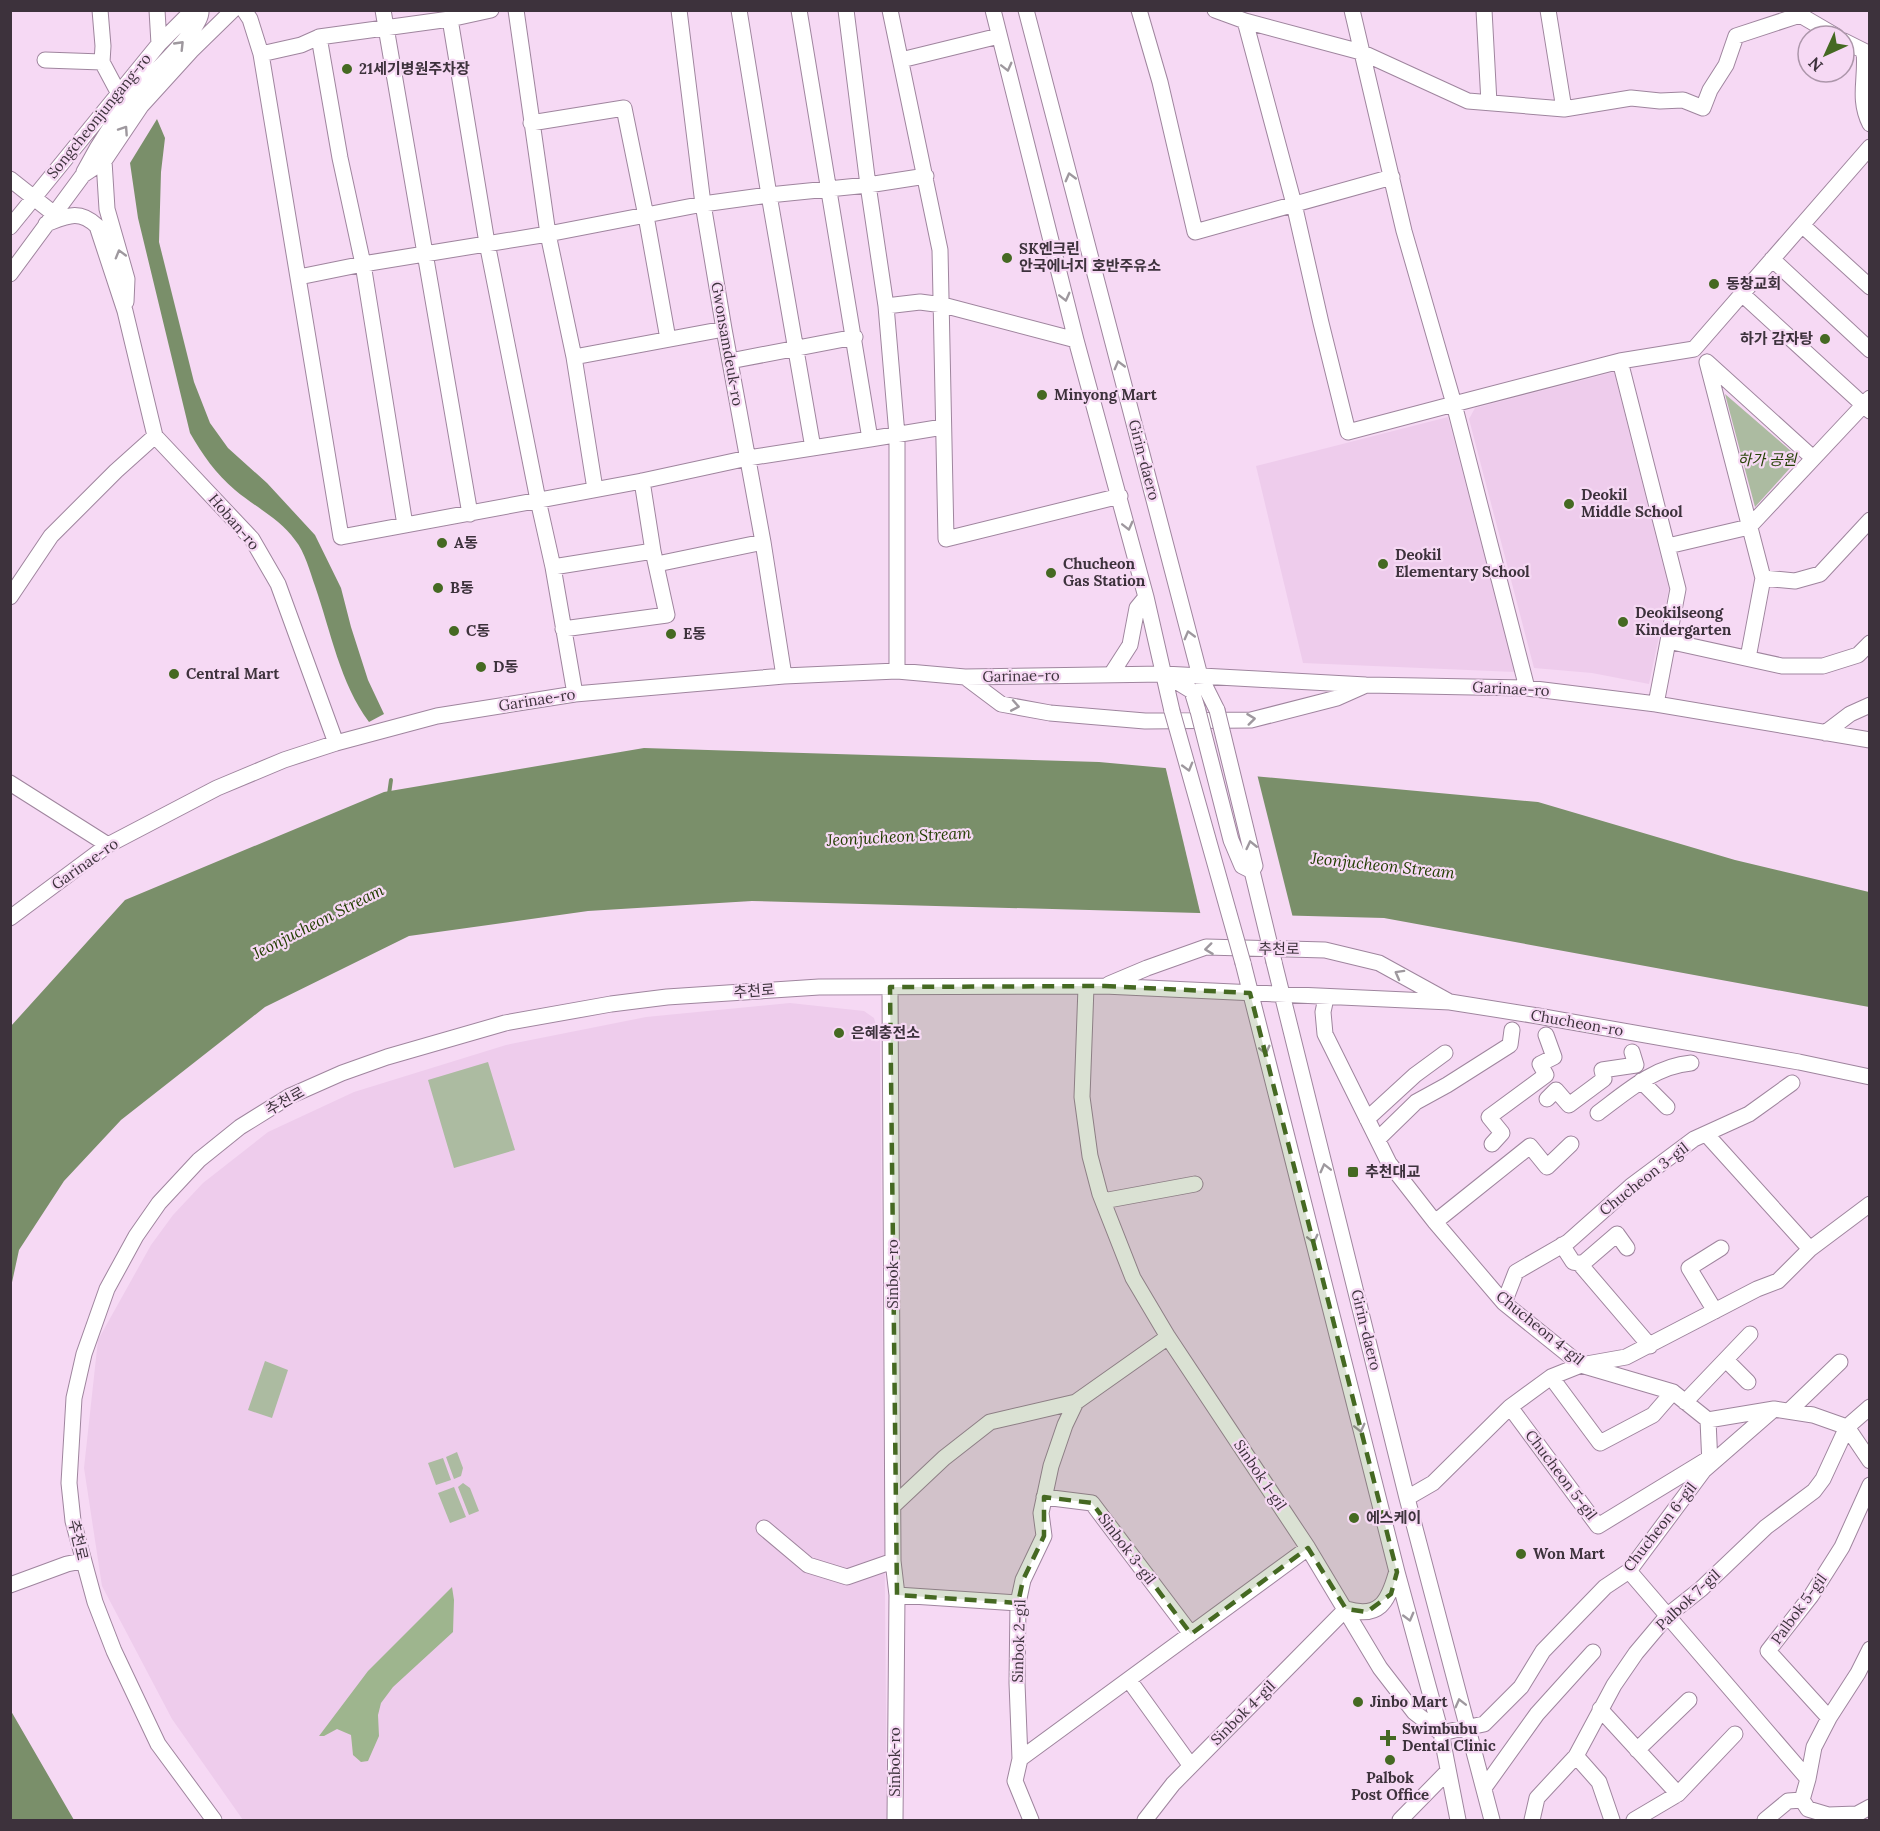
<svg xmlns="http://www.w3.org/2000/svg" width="1880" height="1831" font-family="Lora,'Noto Sans KR',serif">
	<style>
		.built { fill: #eeccec }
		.green { fill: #acbba1 }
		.forest { fill: #9eb58e }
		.water { fill: #7a8f6a }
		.pier { fill: #f6d9f4 }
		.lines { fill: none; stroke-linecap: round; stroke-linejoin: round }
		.stream { stroke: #7a8f6a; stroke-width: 4 }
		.minor-casing { stroke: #9f859e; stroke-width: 17 }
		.minor { stroke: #fff; stroke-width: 15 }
		.minor-bridge-casing { stroke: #9f859e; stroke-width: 17; stroke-linecap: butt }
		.minor-bridge { stroke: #fff; stroke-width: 15 }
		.oneway { stroke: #9e989e }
		.marked { fill: #456922; fill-opacity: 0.2; stroke: #456922; stroke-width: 4.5; stroke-dasharray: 12 8; stroke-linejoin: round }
		.poi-dot { fill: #456922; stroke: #f6d9f4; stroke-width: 2 }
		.labels { text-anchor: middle; stroke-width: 4.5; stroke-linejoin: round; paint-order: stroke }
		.poi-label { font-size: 15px; font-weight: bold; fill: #3d323c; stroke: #f6d9f4; text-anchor: start }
		.street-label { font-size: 15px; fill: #3d323c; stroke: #f6d9f4 }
		.park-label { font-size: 15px; font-style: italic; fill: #264206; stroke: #f6d9f4 }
		.water-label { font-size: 16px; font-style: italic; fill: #223e01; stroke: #f6d9f4 }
	</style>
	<rect width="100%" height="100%" fill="#f6d9f4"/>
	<path class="built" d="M 1614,372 L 1669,589 L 1649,684 L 1592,673 L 1534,668 L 1469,419 L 1475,408 Z
		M 1448,417 L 1515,672 L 1303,663 L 1256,466 Z
		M 790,1003 L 864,1011 L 874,1018 L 880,1040 L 887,1820 L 243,1820 L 172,1719 L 102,1586 L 84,1468 L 98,1340 L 151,1245 L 173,1215 L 203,1183 L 268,1132 L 354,1092 L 506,1045 L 646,1017 Z"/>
	<path class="green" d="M 1725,394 L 1799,458 L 1755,507 Z
		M 488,1062 L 515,1150 L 454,1168 L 428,1080 Z
		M 265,1361 L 288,1370 L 272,1418 L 248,1410 Z
		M 457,1452 L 463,1468 L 461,1476 L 454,1479 L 446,1457 Z
		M 443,1458 L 451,1480 L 436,1485 L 428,1463 Z
		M 463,1483 L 470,1488 L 479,1511 L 469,1515 L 458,1487 Z
		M 454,1487 L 466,1517 L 450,1523 L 438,1493 Z"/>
	<path class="forest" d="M 452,1587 L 454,1600 L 453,1632 L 393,1687 L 381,1703 L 378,1715 L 379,1736 L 368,1761 L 361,1762 L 353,1755 L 351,1735 L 337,1729 L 324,1736 L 319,1736 L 368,1671 Z"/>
	<path class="water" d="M 157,119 L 165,138 L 161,172 L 159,242 L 194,382 L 210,423 L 228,448 L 267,483 L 315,535 L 341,588 L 351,627 L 368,680 L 384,714 L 369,722 C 340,683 331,632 315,586 C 310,572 305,552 295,540 C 279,518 255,507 235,490 C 216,474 202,454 190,433 L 138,218 L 130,163 Z
		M 644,748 L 1099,762 L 1538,802 L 1735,860 L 1869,892 L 1869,1007 L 1384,918 L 752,901 L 588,911 L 409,936 L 265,1007 L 121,1120 L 64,1181 L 19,1250 L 11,1287 L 11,1026 L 125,900 L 384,792 Z
		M 10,1711 L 11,1711 L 74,1820 L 11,1820 Z"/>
	<path class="pier" d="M 1165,765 L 1257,774 L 1293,918 L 1201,916 Z"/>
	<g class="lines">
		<path class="stream" d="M 389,794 L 391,780"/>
		<g class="minor-casing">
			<path id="minor" d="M 100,10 L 103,46 L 102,62 L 118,92
				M 157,10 L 159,44
				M 244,10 L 250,19 L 261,54 L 341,537 L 642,481 L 748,458 L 870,439 L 799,10
				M 383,10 L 470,514
				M 516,10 L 548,234 L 574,357 L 595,489
				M 679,10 L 703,204 L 724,329 L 763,542 L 784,676
				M 739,10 L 769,195 L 813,448
				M 846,10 L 868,185 L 886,306 L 897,435 L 897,671
				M 890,10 L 940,250 L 946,539 L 1120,496
				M 993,10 L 1076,340 L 1146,597 L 1172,711
				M 1026,10 L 1200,676 L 1217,710
				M 1139,10 L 1160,82 L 1195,232 L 1392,177
				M 1215,10 L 1245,21
				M 1352,10 L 1404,231 L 1454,404 L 1348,432 L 1321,323 L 1294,204 L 1245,21 L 1361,52 L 1468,101 L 1564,109 L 1631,98 L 1660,101 L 1683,100 L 1703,108 L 1710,90 L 1726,65 L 1736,36 L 1800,15 L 1836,36
				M 1484,10 L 1489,103
				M 1548,10 L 1564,109
				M 450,19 L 487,243 L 538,500 L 553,567 L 575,694
				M 319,37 L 340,158 L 363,264 L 405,525
				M 1844,41 L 1864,51 C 1867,78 1857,98 1870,124
				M 261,54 L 301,45 L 319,37 L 450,19 L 491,10
				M 45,60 L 102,62
				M 901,60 L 999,36
				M 531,123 L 624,108 L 646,216 L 668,339
				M 104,161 L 107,209 L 127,279 L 126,302
				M 84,172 C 100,141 119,112 143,85 C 155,70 204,27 201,10
				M 10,179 L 53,213
				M 46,224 C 67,216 79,209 97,226 L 125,311 L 155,436 L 252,539 L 278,584 L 336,743
				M 1802,225 L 1870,287
				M 10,227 L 159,44 L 193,10
				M 1772,259 L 1870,350
				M 10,274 L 83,175 L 104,161 L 141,106 L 191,51 L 233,10
				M 299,277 L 363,264 L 548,234 L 703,204 L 769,195 L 868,185 L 926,176
				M 1742,294 L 1870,411
				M 886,306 L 920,302 L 943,305 L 1076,340
				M 574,357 L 724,329
				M 730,361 L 855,337
				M 1620,361 L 1678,589 L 1656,704
				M 1707,362 L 1763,578 L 1748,658
				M 1707,362 L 1813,458
				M 870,439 L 943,427
				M 1668,546 L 1749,527 L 1870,398
				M 657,564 L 763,542
				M 553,567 L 653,551 L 642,481
				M 1763,578 L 1795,581 L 1820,574 L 1870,520
				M 10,597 L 51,536 L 116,471 L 155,436
				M 563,629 L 667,615 L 653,551
				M 1668,641 L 1782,666 L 1823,666 L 1858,655 L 1870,643
				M 1112,673 L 1130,645 L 1137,608 L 1146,597
				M 1166,675 L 1192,691 L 1198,711
				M 965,677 L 1001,704 L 1050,713 L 1145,721 L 1251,720 L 1337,698 L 1364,686
				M 1527,688 L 1454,404 L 1620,361 L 1694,349 L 1870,147
				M 1825,733 L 1850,714 L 1870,705
				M 10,783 L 108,845
				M 10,918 L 108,845 L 217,788 L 284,760 L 336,743 L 437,716 L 575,694 L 784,676 L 897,671 L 965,677 L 1164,674 L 1366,685 L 1527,688 L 1656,704 L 1870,740
				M 1274,962 L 1407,1498 L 1492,1820
				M 1243,963 L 1397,1572 L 1441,1733 L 1458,1820
				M 1109,984 L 1147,968 L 1206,947 L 1325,950 L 1379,963 L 1448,1001
				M 890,987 L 893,1561 L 897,1595 L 895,1820
				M 1086,987 L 1082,1097 L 1090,1156 L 1100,1194 L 1133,1278 L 1168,1337 L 1308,1548 L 1380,1668 L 1414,1712 L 1441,1733 L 1484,1724 L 1521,1687 L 1543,1651 L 1605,1587 L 1629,1571 L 1704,1470 L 1774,1409
				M 1326,998 L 1323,1012 L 1325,1034 L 1389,1163 L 1435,1222 L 1504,1303 L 1581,1365 L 1673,1392 L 1708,1420 L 1774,1409 L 1813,1415 L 1847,1427
				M 1641,1081 L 1667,1107
				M 1547,1099 L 1556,1090 L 1569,1105 L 1604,1079 L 1602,1070 L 1636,1065 L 1632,1052
				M 1598,1113 C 1626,1092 1655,1066 1691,1063
				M 1367,1119 L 1415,1075 L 1445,1053
				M 1707,1135 L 1810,1249
				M 1378,1139 L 1416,1102 L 1447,1085 L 1510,1045 L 1512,1030
				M 1492,1144 L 1502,1133 L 1489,1117 L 1546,1075 L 1540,1064 L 1554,1057 L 1546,1035
				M 1103,1201 L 1195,1184
				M 1435,1222 L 1530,1146 L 1547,1167 L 1571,1144
				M 1562,1245 L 1573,1262 L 1579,1263 L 1650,1346
				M 1581,1265 L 1617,1234 L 1627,1248
				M 1504,1303 L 1516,1272 L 1568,1242 L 1631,1186 L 1694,1139 L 1749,1114 L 1792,1083
				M 1715,1311 L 1689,1268 L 1721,1248
				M 1726,1360 L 1748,1382
				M 1551,1377 L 1600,1443 L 1653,1415 L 1673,1392
				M 1685,1402 L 1750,1334
				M 1510,1407 L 1598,1526 L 1708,1459
				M 1789,1411 L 1840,1362
				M 1708,1420 L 1710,1465
				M 1847,1427 L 1870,1461
				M 1044,1497 L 1092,1503 L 1191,1634
				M 1407,1498 L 1433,1483 L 1510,1407 L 1551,1377 L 1581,1365 L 1626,1357 L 1757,1289 L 1778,1281 L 1810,1249 L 1870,1204
				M 893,1506 L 944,1458 L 990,1422 L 1076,1402
				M 764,1528 L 808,1565 L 847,1577 L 893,1561
				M 1629,1571 L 1808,1779 L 1802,1800 L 1808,1809 L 1828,1815 L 1833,1820
				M 10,1585 L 67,1564 L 82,1561
				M 897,1595 L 1018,1603
				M 1129,1680 L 1191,1766
				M 1600,1709 L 1678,1794
				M 1829,1718 L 1768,1651 L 1811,1596 L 1842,1547 L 1870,1485
				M 1637,1750 L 1689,1700
				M 1576,1756 L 1599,1782 L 1612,1820
				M 1020,1759 L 1308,1548
				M 1808,1779 L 1814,1747 L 1829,1718 L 1858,1673 L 1870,1649
				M 1484,1788 L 1537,1714 L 1593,1652
				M 1828,1815 L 1857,1814 L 1870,1807
				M 214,1820 L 158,1744 L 114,1651 L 95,1602 L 73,1521 L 69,1483 L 74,1398 L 84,1354 L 107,1289 L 136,1236 L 159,1203 L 199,1160 L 240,1127 L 290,1096 L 342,1073 L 387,1057 L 505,1023 L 611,1004 L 667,997 L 819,987 L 1104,986 L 1450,1002 L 1538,1016 L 1799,1062 L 1870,1077
				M 1031,1820 L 1015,1781 L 1020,1759 L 1017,1683 L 1018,1603 L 1023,1580 L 1044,1536 L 1041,1513 L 1051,1466 L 1065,1425 L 1076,1402 L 1168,1337
				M 1145,1820 L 1173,1784 L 1346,1609 C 1379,1619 1388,1602 1396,1574
				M 1400,1820 L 1448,1771
				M 1532,1820 L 1537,1798 L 1576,1756 L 1614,1685 L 1636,1653 L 1668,1615 L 1701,1589 L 1766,1527 L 1814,1491 L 1823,1479 L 1847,1427 L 1870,1407
				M 1634,1820 L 1678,1794 L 1735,1734
				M 1765,1820 L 1788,1801 L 1802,1800"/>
		</g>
		<use href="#minor" class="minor"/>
		<g class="minor-bridge-casing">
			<path id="minor-bridge" d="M 1217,710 L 1255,866 L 1252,871 L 1274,962
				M 1172,711 L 1243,963
				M 1198,711 L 1231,840 L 1242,866 L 1252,871"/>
		</g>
		<use href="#minor-bridge" class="minor-bridge"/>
	</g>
	<defs><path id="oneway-chevron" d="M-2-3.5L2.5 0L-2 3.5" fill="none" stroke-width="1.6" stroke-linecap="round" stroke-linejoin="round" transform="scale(1.5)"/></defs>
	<g class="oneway">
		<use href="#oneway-chevron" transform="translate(180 45) rotate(-46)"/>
		<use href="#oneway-chevron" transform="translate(1007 67) rotate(76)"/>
		<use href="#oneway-chevron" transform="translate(124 130) rotate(-56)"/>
		<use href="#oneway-chevron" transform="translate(1070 177) rotate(-105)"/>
		<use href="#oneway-chevron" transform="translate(120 254) rotate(-106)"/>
		<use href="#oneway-chevron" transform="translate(1065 297) rotate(76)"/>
		<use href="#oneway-chevron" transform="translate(1119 365) rotate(-105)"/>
		<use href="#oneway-chevron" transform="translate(1128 526) rotate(76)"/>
		<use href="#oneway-chevron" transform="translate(1189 635) rotate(-105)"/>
		<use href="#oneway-chevron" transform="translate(1015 706) rotate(10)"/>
		<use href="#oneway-chevron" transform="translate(1251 719) rotate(-7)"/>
		<use href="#oneway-chevron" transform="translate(1188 767) rotate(74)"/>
		<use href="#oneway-chevron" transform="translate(1251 845) rotate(-103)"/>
		<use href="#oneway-chevron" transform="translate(1209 949) rotate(173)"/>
		<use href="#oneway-chevron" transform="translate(1399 974) rotate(-151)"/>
		<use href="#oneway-chevron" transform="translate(1265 1050) rotate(76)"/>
		<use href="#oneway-chevron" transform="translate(1325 1168) rotate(-104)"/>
		<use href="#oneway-chevron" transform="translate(1313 1239) rotate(76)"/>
		<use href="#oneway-chevron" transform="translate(1360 1428) rotate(76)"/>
		<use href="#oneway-chevron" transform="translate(1409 1617) rotate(75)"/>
		<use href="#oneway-chevron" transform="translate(1460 1703) rotate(-104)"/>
	</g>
	<path class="marked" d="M 1104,986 L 1250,993 L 1397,1572 L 1391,1594 L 1367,1612 L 1346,1609 L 1308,1548 L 1191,1634 L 1092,1503 L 1044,1497 L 1044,1536 L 1023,1580 L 1018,1603 L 897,1595 L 890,987 Z"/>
	<g class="poi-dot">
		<circle cx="347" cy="69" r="6"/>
		<circle cx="1007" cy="258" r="6"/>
		<circle cx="1714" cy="284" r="6"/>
		<circle cx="1825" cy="339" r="6"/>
		<circle cx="1042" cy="395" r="6"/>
		<circle cx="1569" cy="504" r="6"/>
		<circle cx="442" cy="543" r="6"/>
		<circle cx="1383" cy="564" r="6"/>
		<circle cx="1051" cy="573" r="6"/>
		<circle cx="438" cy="588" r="6"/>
		<circle cx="1623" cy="622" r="6"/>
		<circle cx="454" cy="631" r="6"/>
		<circle cx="671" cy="634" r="6"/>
		<circle cx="481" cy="667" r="6"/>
		<circle cx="174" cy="674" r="6"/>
		<circle cx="839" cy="1033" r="6"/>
		<rect x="1347" y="1166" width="12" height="12" rx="3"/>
		<circle cx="1354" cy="1518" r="6"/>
		<circle cx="1521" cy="1554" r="6"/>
		<circle cx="1358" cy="1702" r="6"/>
		<path d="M1385 1729h6v6h6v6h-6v6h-6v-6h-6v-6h6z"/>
		<circle cx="1390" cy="1760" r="6"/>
	</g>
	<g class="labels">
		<g class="poi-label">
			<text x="359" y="74">21세기병원주차장</text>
			<text x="1019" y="254">SK엔크린<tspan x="1019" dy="17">안국에너지 호반주유소</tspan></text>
			<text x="1726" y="289">동창교회</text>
			<text x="1813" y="344" text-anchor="end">하가 감자탕</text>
			<text x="1054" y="400">Minyong Mart</text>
			<text x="1581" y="500">Deokil<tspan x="1581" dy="17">Middle School</tspan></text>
			<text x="454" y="548">A동</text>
			<text x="1395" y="560">Deokil<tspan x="1395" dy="17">Elementary School</tspan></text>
			<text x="1063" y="569">Chucheon<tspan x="1063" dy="17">Gas Station</tspan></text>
			<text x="450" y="593">B동</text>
			<text x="1635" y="618">Deokilseong<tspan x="1635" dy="17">Kindergarten</tspan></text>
			<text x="466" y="636">C동</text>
			<text x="683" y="639">E동</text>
			<text x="493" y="672">D동</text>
			<text x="186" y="679">Central Mart</text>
			<text x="851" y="1038">은혜충전소</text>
			<text x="1365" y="1177">추천대교</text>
			<text x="1366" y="1523">에스케이</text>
			<text x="1533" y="1559">Won Mart</text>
			<text x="1370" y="1707">Jinbo Mart</text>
			<text x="1402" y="1734">Swimbubu<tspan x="1402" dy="17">Dental Clinic</tspan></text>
			<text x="1390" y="1783" text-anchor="middle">Palbok<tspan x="1390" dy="17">Post Office</tspan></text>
		</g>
		<g class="street-label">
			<text transform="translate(99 116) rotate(-51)" y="5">Songcheonjungang-ro</text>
			<text transform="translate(727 344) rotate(80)" y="5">Gwonsamdeuk-ro</text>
			<text transform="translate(1144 460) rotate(75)" y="5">Girin-daero</text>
			<text transform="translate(234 522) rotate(49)" y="5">Hoban-ro</text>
			<text transform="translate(1021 676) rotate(-1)" y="5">Garinae-ro</text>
			<text transform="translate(1511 689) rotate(3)" y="5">Garinae-ro</text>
			<text transform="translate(537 700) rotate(-9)" y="5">Garinae-ro</text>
			<text transform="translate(85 864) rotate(-35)" y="5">Garinae-ro</text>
			<text transform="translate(1279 949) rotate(1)" y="5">추천로</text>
			<text transform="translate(754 991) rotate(-4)" y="5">추천로</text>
			<text transform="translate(1577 1023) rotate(10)" y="5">Chucheon-ro</text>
			<text transform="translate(285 1101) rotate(-29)" y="5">추천로</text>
			<text transform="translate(1644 1179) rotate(-38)" y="5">Chucheon 3-gil</text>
			<text transform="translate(893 1274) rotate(-90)" y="5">Sinbok-ro</text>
			<text transform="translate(1540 1328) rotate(39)" y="5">Chucheon 4-gil</text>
			<text transform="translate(1366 1330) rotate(76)" y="5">Girin-daero</text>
			<text transform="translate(1260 1475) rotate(56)" y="5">Sinbok 1-gil</text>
			<text transform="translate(1561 1475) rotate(53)" y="5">Chucheon 5-gil</text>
			<text transform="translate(1660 1527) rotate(-52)" y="5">Chucheon 6-gil</text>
			<text transform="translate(78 1540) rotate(77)" y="5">추천로</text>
			<text transform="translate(1127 1549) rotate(53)" y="5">Sinbok 3-gil</text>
			<text transform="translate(1688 1600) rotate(-43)" y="5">Palbok 7-gil</text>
			<text transform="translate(1799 1609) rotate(-54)" y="5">Palbok 5-gil</text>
			<text transform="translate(1019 1641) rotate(-88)" y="5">Sinbok 2-gil</text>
			<text transform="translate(1243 1713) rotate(-45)" y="5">Sinbok 4-gil</text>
			<text transform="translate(895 1762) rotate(-90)" y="5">Sinbok-ro</text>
		</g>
		<g class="park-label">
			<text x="1767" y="465">하가 공원</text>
		</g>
		<g class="water-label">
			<text transform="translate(899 836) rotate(-3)" y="6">Jeonjucheon Stream</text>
			<text transform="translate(1383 865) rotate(6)" y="6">Jeonjucheon Stream</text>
			<text transform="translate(318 921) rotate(-27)" y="6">Jeonjucheon Stream</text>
		</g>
	</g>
	<rect width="1880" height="1831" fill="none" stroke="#3d323c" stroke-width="24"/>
	<g transform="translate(1826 54) rotate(225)"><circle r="28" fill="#f6d9f4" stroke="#ac96aa" stroke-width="1.5"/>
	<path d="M0-4.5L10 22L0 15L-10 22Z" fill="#456922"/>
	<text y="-9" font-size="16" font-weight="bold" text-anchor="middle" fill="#3d323c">N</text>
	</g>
</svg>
